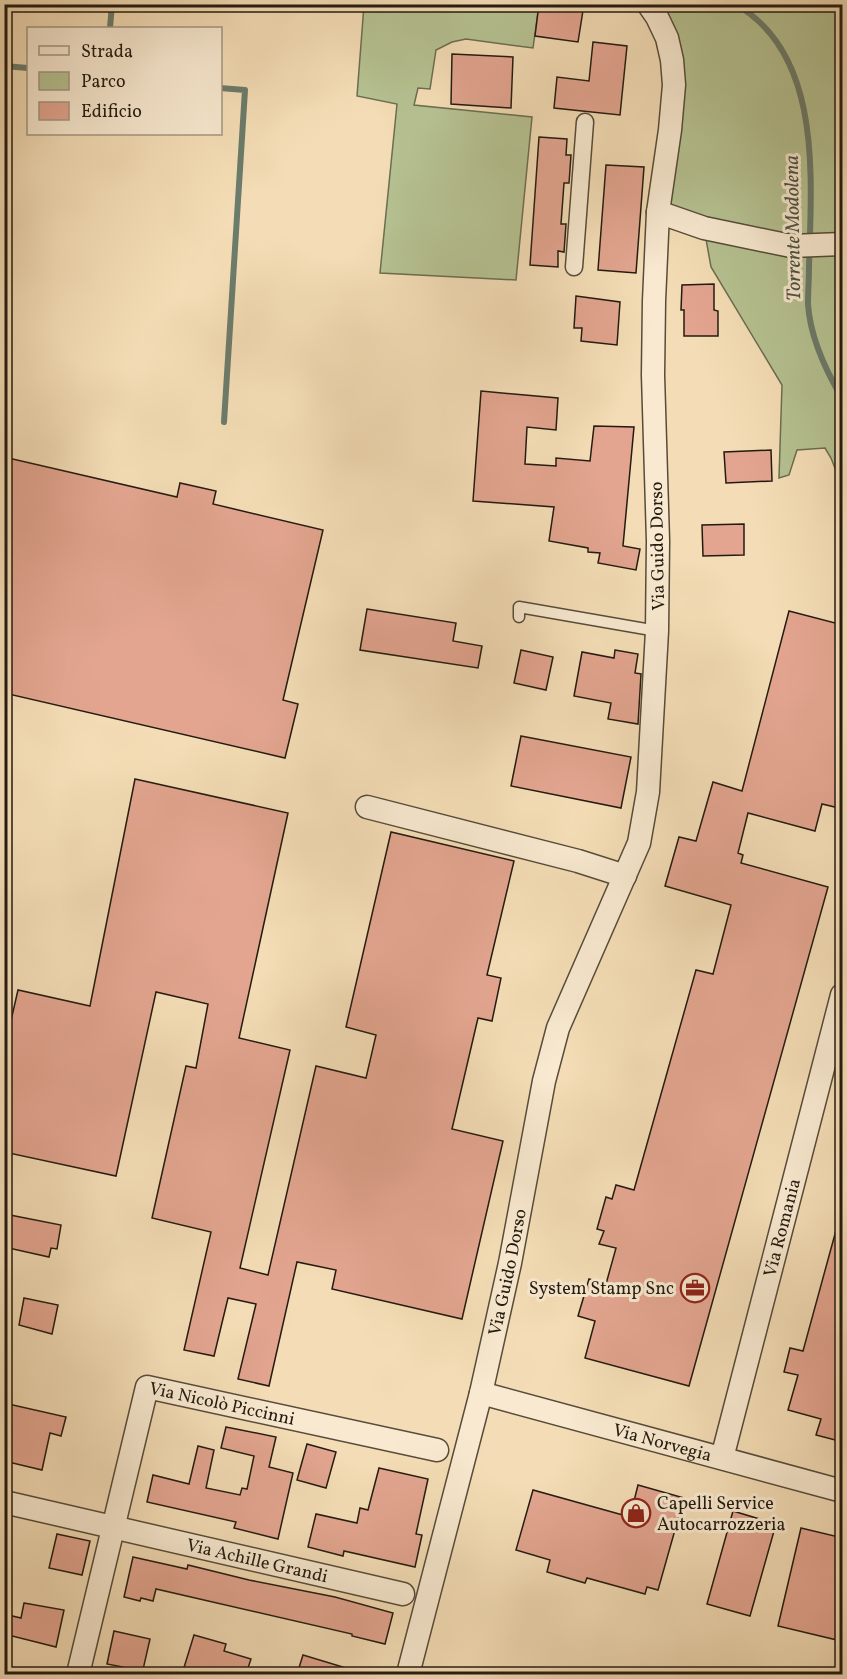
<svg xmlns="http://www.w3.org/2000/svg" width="847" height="1679" font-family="Vollkorn,serif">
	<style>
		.green { fill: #b6c292; stroke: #6c6e51; stroke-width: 1.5 }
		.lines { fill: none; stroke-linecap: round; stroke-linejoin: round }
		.stream { stroke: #6c7c6c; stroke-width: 6 }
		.building { fill: #e3a590; stroke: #231b10; stroke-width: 1.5 }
		.service-casing { stroke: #574c3a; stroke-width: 13 }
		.pedestrian-casing { stroke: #574c3a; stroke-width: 19 }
		.minor-casing { stroke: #574c3a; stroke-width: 25 }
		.service { stroke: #f8e9d0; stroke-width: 10 }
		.pedestrian { stroke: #f8e9d0; stroke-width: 16 }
		.minor { stroke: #f8e9d0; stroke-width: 22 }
		.labels { text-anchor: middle; stroke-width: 6; stroke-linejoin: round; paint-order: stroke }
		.street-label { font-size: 18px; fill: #231b10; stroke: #f8e9d0 }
		.poi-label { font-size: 18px; fill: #231b10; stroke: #f8e9d0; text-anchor: end }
		.water-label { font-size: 20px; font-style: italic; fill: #4d5446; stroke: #f8e9d0 }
	</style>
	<rect width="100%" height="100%" fill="#f4ddb6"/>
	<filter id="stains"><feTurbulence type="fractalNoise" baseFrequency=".00333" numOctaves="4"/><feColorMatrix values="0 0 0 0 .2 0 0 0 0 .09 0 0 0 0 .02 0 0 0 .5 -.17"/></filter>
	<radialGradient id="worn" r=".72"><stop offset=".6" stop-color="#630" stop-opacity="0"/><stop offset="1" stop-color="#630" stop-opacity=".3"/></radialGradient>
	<path class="green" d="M 830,4 L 842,8 L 842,261 L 836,289 L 842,321 L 842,486 L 831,458 L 825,448 L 797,450 L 789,475 L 779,478 L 782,385 L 711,267 L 704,228 L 658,212 L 672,110 L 648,5 Z
		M 364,5 L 539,5 L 533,48 L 466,39 L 452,42 L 436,50 L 430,89 L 418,88 L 414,105 L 532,117 L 516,280 L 380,273 L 397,104 L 357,96 Z"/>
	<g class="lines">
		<path class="stream" d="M 735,4 C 824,54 811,181 809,268 C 809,280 808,292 808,304 C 810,336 826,371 842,398
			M 110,28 L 112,4
			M 4,66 L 28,68
			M 220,88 L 245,90 L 224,422"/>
	</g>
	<path class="building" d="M 539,4 L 584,4 L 578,42 L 535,36 Z
		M 593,42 L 627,46 L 620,115 L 554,108 L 557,77 L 589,81 Z
		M 452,54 L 513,57 L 511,108 L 451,104 Z
		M 539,137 L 567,139 L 566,155 L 571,155 L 569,183 L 564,183 L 561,224 L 566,224 L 564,252 L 558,251 L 558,267 L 530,265 Z
		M 606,165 L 644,167 L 636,273 L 598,270 Z
		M 714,284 L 714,310 L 718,311 L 718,336 L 684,336 L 684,310 L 681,310 L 682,285 Z
		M 576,296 L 620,302 L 617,345 L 581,341 L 582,328 L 574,328 Z
		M 481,391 L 558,398 L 556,430 L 527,427 L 525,464 L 556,466 L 556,458 L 590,461 L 594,426 L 634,427 L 623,546 L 640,549 L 636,570 L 598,563 L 600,553 L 588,552 L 588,548 L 549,541 L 554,507 L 473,501 Z
		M 771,450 L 772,481 L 726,483 L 724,452 Z
		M 4,457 L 177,497 L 180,483 L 216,491 L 213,504 L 323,530 L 283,700 L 298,704 L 285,758 L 4,693 Z
		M 744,524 L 744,555 L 703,556 L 702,525 Z
		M 367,609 L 456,623 L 453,641 L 482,646 L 478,668 L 360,650 Z
		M 789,611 L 843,625 L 843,809 L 822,804 L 815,831 L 748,813 L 738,853 L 743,855 L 741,863 L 828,887 L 689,1386 L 585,1358 L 595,1321 L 578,1316 L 589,1279 L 606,1284 L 616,1248 L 599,1244 L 604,1231 L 597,1229 L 606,1197 L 612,1199 L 616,1185 L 634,1190 L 696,970 L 713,974 L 731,905 L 665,886 L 679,837 L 696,841 L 713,782 L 742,791 Z
		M 521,650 L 553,657 L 546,690 L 514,683 Z
		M 615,650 L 638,654 L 635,673 L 641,674 L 638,724 L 608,719 L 611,703 L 574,696 L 582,652 L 614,658 Z
		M 521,736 L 631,757 L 621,808 L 511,786 Z
		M 135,779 L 288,813 L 239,1038 L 290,1050 L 240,1268 L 268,1275 L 316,1066 L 366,1078 L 376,1035 L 346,1027 L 391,832 L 514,861 L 487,975 L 501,978 L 492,1021 L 478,1018 L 452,1129 L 503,1141 L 462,1319 L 332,1289 L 336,1270 L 297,1262 L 269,1386 L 238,1379 L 256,1304 L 228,1298 L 214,1356 L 184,1350 L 211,1232 L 152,1218 L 186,1066 L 196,1068 L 208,1004 L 156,992 L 116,1176 L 4,1152 L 4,1051 L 18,990 L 90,1006 Z
		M 10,1215 L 61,1225 L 57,1249 L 51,1248 L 49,1257 L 4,1247 Z
		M 838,1223 L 843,1223 L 843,1442 L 816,1435 L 821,1419 L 788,1410 L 798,1375 L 784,1372 L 790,1348 L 803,1351 Z
		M 24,1298 L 58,1305 L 52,1334 L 19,1325 Z
		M 4,1403 L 66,1417 L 61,1436 L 50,1433 L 42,1470 L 4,1461 Z
		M 226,1427 L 276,1437 L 269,1467 L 293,1473 L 278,1539 L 234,1528 L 236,1522 L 147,1502 L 153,1475 L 189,1484 L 198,1446 L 214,1450 L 206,1488 L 240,1495 L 242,1488 L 247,1489 L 254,1456 L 221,1448 Z
		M 307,1444 L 336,1452 L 326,1488 L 297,1480 Z
		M 379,1468 L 428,1479 L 416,1534 L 422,1535 L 415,1567 L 344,1551 L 343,1556 L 308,1547 L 316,1514 L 357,1523 L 360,1508 L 368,1510 Z
		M 638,1485 L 684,1498 L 658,1590 L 647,1587 L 645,1594 L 587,1578 L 585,1583 L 547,1572 L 550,1560 L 516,1550 L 533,1490 L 630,1517 Z
		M 733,1511 L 776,1524 L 750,1616 L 707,1604 Z
		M 801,1528 L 843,1538 L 843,1617 L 837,1640 L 778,1626 Z
		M 57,1534 L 90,1541 L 82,1575 L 49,1568 Z
		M 133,1557 L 187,1569 L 188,1565 L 249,1580 L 335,1597 L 393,1613 L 385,1644 L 352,1636 L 352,1634 L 156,1589 L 153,1601 L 141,1598 L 140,1601 L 124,1597 Z
		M 24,1603 L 64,1610 L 56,1647 L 4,1634 L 4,1614 L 21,1618 Z
		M 114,1631 L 150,1639 L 142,1674 L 122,1672 L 123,1667 L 107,1664 Z
		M 194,1635 L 226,1644 L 224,1651 L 251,1659 L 246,1674 L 182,1674 Z
		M 303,1655 L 356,1671 L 355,1674 L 297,1674 Z"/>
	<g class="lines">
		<g class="service-casing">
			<path id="service" d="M 519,617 L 519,607 L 657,631"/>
		</g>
		<g class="pedestrian-casing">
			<path id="pedestrian" d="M 574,267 L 585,122"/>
		</g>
		<g class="minor-casing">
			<g id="minor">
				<path d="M 658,212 L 704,228 L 791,246 L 842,244"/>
				<path d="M 367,807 L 578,861 L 625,876"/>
				<path id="s1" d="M 481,1393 L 842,1491"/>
				<path id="s2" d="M 722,1458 L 842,995"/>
				<path id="s3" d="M 4,1502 L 403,1594"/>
				<path id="s4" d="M 78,1674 L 147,1387 L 437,1450"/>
				<path id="s5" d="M 408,1674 L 481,1393 L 510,1263 L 544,1081 L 558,1028 L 639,843 L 648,792 L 657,631 L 658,541 L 653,375 L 654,301 L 658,212 L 670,130 L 674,85 L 672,60 L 667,38 L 657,17 L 648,4"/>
			</g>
		</g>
		<use href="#service" class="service"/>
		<use href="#pedestrian" class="pedestrian"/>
		<use href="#minor" class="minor"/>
	</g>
	<defs>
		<g id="office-ring" transform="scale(1.5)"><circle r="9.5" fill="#f8e9d0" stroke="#8f2418" stroke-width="1.5"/><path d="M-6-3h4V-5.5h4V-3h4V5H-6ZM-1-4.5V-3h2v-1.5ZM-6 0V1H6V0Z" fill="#8f2418"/></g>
		<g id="shop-ring" transform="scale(1.5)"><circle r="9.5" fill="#f8e9d0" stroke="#8f2418" stroke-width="1.5"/><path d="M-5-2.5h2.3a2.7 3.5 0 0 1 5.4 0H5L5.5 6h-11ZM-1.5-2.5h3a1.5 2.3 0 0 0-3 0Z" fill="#8f2418"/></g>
	</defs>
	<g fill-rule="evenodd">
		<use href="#office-ring" x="695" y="1288"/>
		<use href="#shop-ring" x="636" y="1513"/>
	</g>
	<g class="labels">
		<g class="street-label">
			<text transform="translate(657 546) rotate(-91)" y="6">Via Guido Dorso</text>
			<text dy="6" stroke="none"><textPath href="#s2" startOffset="238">Via Romania</textPath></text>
			<text dy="6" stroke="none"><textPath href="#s5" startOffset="414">Via Guido Dorso</textPath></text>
			<text dy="6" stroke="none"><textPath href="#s4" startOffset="372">Via Nicolò Piccinni</textPath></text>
			<text dy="6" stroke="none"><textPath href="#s1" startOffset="188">Via Norvegia</textPath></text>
			<text dy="6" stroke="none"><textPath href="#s3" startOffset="260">Via Achille Grandi</textPath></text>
		</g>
		<g class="poi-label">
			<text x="674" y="1294">System Stamp Snc</text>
			<text x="657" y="1509" text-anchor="start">Capelli Service<tspan x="657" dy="21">Autocarrozzeria</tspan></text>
		</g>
		<g class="water-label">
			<text transform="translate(792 228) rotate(-91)" y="7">Torrente Modolena</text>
		</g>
	</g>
	<rect width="847" height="1679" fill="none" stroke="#f4ddb6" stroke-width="24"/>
	<rect x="6" y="6" width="835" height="1667" fill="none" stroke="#231b10" stroke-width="3"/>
	<rect x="12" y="12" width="823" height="1655" fill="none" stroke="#231b10" stroke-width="1.5"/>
	<rect x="27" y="27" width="195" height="108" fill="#f8e9d0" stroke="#a39783" stroke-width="1.5"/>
	<rect x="39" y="46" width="30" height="9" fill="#f8e9d0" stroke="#a39783" stroke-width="1.5"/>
	<text x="81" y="57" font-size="18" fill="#231b10">Strada</text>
	<rect x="39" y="72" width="30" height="18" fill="#b6c292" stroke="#a39783" stroke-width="1.5"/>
	<text x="81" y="87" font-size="18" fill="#231b10">Parco</text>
	<rect x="39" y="102" width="30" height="18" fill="#e3a590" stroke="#a39783" stroke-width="1.5"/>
	<text x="81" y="117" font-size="18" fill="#231b10">Edificio</text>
	<rect width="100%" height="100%" filter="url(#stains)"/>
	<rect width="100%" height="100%" fill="url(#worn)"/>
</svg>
